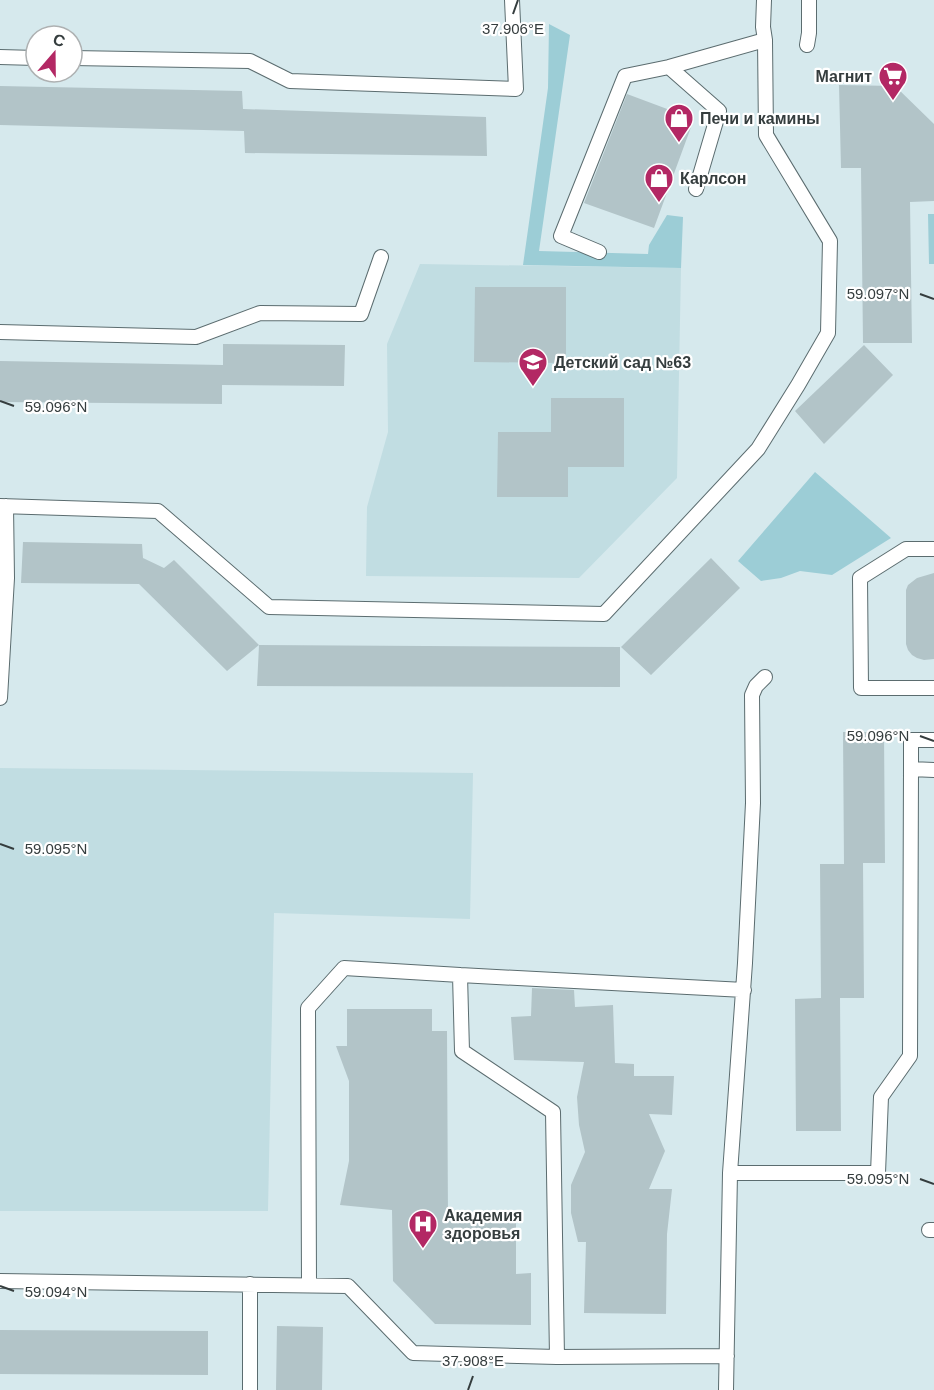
<svg xmlns="http://www.w3.org/2000/svg" width="934" height="1390" font-family="Arial,sans-serif">
	<style>
		.built { fill: #c1dde2 }
		.green { fill: #9ccdd6 }
		.building { fill: #b2c4c8 }
		.lines { fill: none; stroke-linecap: round; stroke-linejoin: round }
		.service-casing { stroke: #5b6c6f; stroke-width: 16 }
		.service { stroke: #fff; stroke-width: 14 }
		.ticks { fill: none; stroke: #353d3e; stroke-width: 2 }
		.labels { text-anchor: middle; stroke-width: 4.5; stroke-linejoin: round; paint-order: stroke }
		.poi-label { font-size: 16px; font-weight: bold; fill: #353d3e; stroke: #fff; text-anchor: start }
		.ticks-label { font-size: 15px; text-anchor: middle; fill: #353d3e; stroke: #fff; stroke-width: 4.5; stroke-linejoin: round; paint-order: stroke }
	</style>
	<rect width="100%" height="100%" fill="#d6e9ed"/>
	<path class="built" d="M 420,264 L 681,268 L 677,478 L 579,578 L 366,576 L 367,507 L 388,432 L 387,344 Z
		M 0,768 L 473,773 L 470,919 L 274,913 L 268,1211 L 0,1211 Z"/>
	<path class="green" d="M 549,24 L 570,35 L 539,251 L 648,254 L 649,245 L 667,215 L 683,217 L 681,268 L 523,265 L 548,88 Z
		M 928,214 L 934,214 L 934,264 L 929,264 Z
		M 815,472 L 891,538 L 832,575 L 800,571 L 781,578 L 761,581 L 738,561 Z"/>
	<path class="building" d="M 839,85 L 895,86 L 934,124 L 934,201 L 910,202 L 912,343 L 863,343 L 861,168 L 841,168 Z
		M 0,86 L 242,91 L 243,109 L 486,117 L 487,156 L 245,153 L 244,131 L 0,125 Z
		M 627,94 L 694,119 L 654,228 L 584,203 Z
		M 475,287 L 566,287 L 566,363 L 474,362 Z
		M 223,344 L 345,345 L 344,386 L 222,385 L 222,404 L 0,402 L 0,361 L 223,365 Z
		M 864,345 L 893,375 L 824,444 L 795,411 Z
		M 551,398 L 624,398 L 624,467 L 568,467 L 568,497 L 497,497 L 498,432 L 551,432 Z
		M 23,542 L 142,544 L 143,558 L 164,568 L 174,560 L 259,645 L 620,647 L 620,687 L 257,686 L 259,645 L 227,671 L 139,584 L 21,583 Z
		M 711,558 L 740,588 L 651,675 L 621,647 Z
		M 934,573 L 934,659 L 924,660 L 917,658 L 912,655 L 908,650 L 906,644 L 906,590 L 908,585 L 917,578 Z
		M 843,732 L 884,732 L 885,863 L 863,863 L 864,998 L 840,998 L 841,1131 L 796,1131 L 795,999 L 821,998 L 820,864 L 844,864 Z
		M 532,988 L 574,990 L 575,1007 L 613,1005 L 615,1063 L 634,1064 L 634,1076 L 674,1076 L 672,1115 L 649,1114 L 665,1151 L 649,1189 L 672,1189 L 667,1234 L 666,1314 L 584,1313 L 586,1242 L 578,1242 L 571,1213 L 571,1185 L 585,1152 L 579,1125 L 577,1097 L 584,1062 L 514,1060 L 511,1017 L 531,1016 Z
		M 347,1009 L 432,1009 L 432,1031 L 447,1031 L 448,1221 L 516,1222 L 516,1274 L 531,1273 L 531,1325 L 435,1324 L 393,1281 L 392,1210 L 340,1205 L 349,1161 L 349,1081 L 336,1046 L 347,1046 Z
		M 277,1326 L 323,1327 L 322,1390 L 276,1390 Z
		M 0,1330 L 208,1331 L 208,1375 L 0,1374 Z"/>
	<g class="lines">
		<g class="service-casing">
			<path id="service" d="M 807,45 L 809,33 L 809,0
				M 0,57 L 36,58
				M 72,58 L 250,61 L 290,81 L 516,89 L 512,0
				M 669,67 L 719,111 L 696,189
				M 599,252 L 561,236 L 625,76 L 669,67 L 765,40
				M 0,332 L 196,337 L 260,313 L 361,314 L 381,257
				M 0,506 L 158,511 L 269,607 L 604,614 L 758,449 L 798,385 L 828,333 L 830,241 L 766,135 L 765,40 L 763,27 L 764,0
				M 934,549 L 906,549 L 860,578 L 861,688 L 934,688
				M 0,698 L 7,578 L 6,506
				M 911,769 L 911,740 L 934,740
				M 460,975 L 744,990
				M 730,1173 L 745,963 L 753,803 L 752,695 L 756,686 L 765,677
				M 929,1230 L 934,1230
				M 0,1281 L 348,1286 L 413,1353 L 557,1357 L 727,1356
				M 250,1284 L 250,1390
				M 309,1285 L 308,1008 L 344,968 L 460,975 L 462,1051 L 553,1112 L 557,1357
				M 726,1390 L 730,1173 L 878,1173 L 881,1097 L 910,1056 L 911,769 L 934,770"/>
		</g>
		<use href="#service" class="service"/>
	</g>
	<path class="ticks" d="M 513,14 L 518,0M 920,294 L 934,299M 0,401 L 14,406M 920,736 L 934,741M 0,844 L 14,849M 920,1179 L 934,1184M 0,1286 L 14,1291M 468,1390 L 473,1376"/>
	<defs>
		<g id="supermarket-pin" transform="scale(1.5)"><path d="M0 17L-7.5 6A9.5 9.5 0 1 1 7.5 6Z" fill="#b32864" stroke="#fff"/><path d="M-6-5.5h2.5l.6 2H6L4.5 2H-2.5L-4.4-4H-6ZM-1.5 3.2a1.3 1.3 0 1 0 .1 0ZM3 3.2a1.3 1.3 0 1 0 .1 0Z" fill="#fff"/></g>
		<g id="shop-pin" transform="scale(1.5)"><path d="M0 17L-7.5 6A9.5 9.5 0 1 1 7.5 6Z" fill="#b32864" stroke="#fff"/><path d="M-5-2.5h2.3a2.7 3.5 0 0 1 5.4 0H5L5.5 6h-11ZM-1.5-2.5h3a1.5 2.3 0 0 0-3 0Z" fill="#fff"/></g>
		<g id="school-pin" transform="scale(1.5)"><path d="M0 17L-7.5 6A9.5 9.5 0 1 1 7.5 6Z" fill="#b32864" stroke="#fff"/><path d="M0-5L7-2L0 1L-7-2ZM-4 1L0 2.5L4 1V4Q0 6-4 4Z" fill="#fff"/></g>
		<g id="hospital-pin" transform="scale(1.5)"><path d="M0 17L-7.5 6A9.5 9.5 0 1 1 7.5 6Z" fill="#b32864" stroke="#fff"/><path d="M-5-5h3v3.5h4V-5h3V5h-3V1.5h-4V5h-3Z" fill="#fff"/></g>
	</defs>
	<g fill-rule="evenodd">
		<use href="#supermarket-pin" x="893" y="76"/>
		<use href="#shop-pin" x="679" y="118"/>
		<use href="#shop-pin" x="659" y="178"/>
		<use href="#school-pin" x="533" y="362"/>
		<use href="#hospital-pin" x="423" y="1224"/>
	</g>
	<g class="labels">
		<g class="poi-label">
			<text x="872" y="82" text-anchor="end">Магнит</text>
			<text x="700" y="124">Печи и камины</text>
			<text x="680" y="184">Карлсон</text>
			<text x="554" y="368">Детский сад №63</text>
			<text x="444" y="1221">Академия<tspan x="444" dy="18">здоровья</tspan></text>
		</g>
	</g>
	<g class="ticks-label">
		<text x="513" y="34">37.906°E</text>
		<text x="878" y="299">59.097°N</text>
		<text x="56" y="412">59.096°N</text>
		<text x="878" y="741">59.096°N</text>
		<text x="56" y="854">59.095°N</text>
		<text x="878" y="1184">59.095°N</text>
		<text x="56" y="1297">59.094°N</text>
		<text x="473" y="1366">37.908°E</text>
	</g>
	<g transform="translate(54 54) rotate(20)"><circle r="28" fill="#ffffff" stroke="#aeb1b2" stroke-width="1.5"/>
	<path d="M0-4.5L10 22L0 15L-10 22Z" fill="#b32864"/>
	<text y="-9" font-size="16" font-weight="bold" text-anchor="middle" fill="#353d3e">С</text>
	</g>
</svg>
